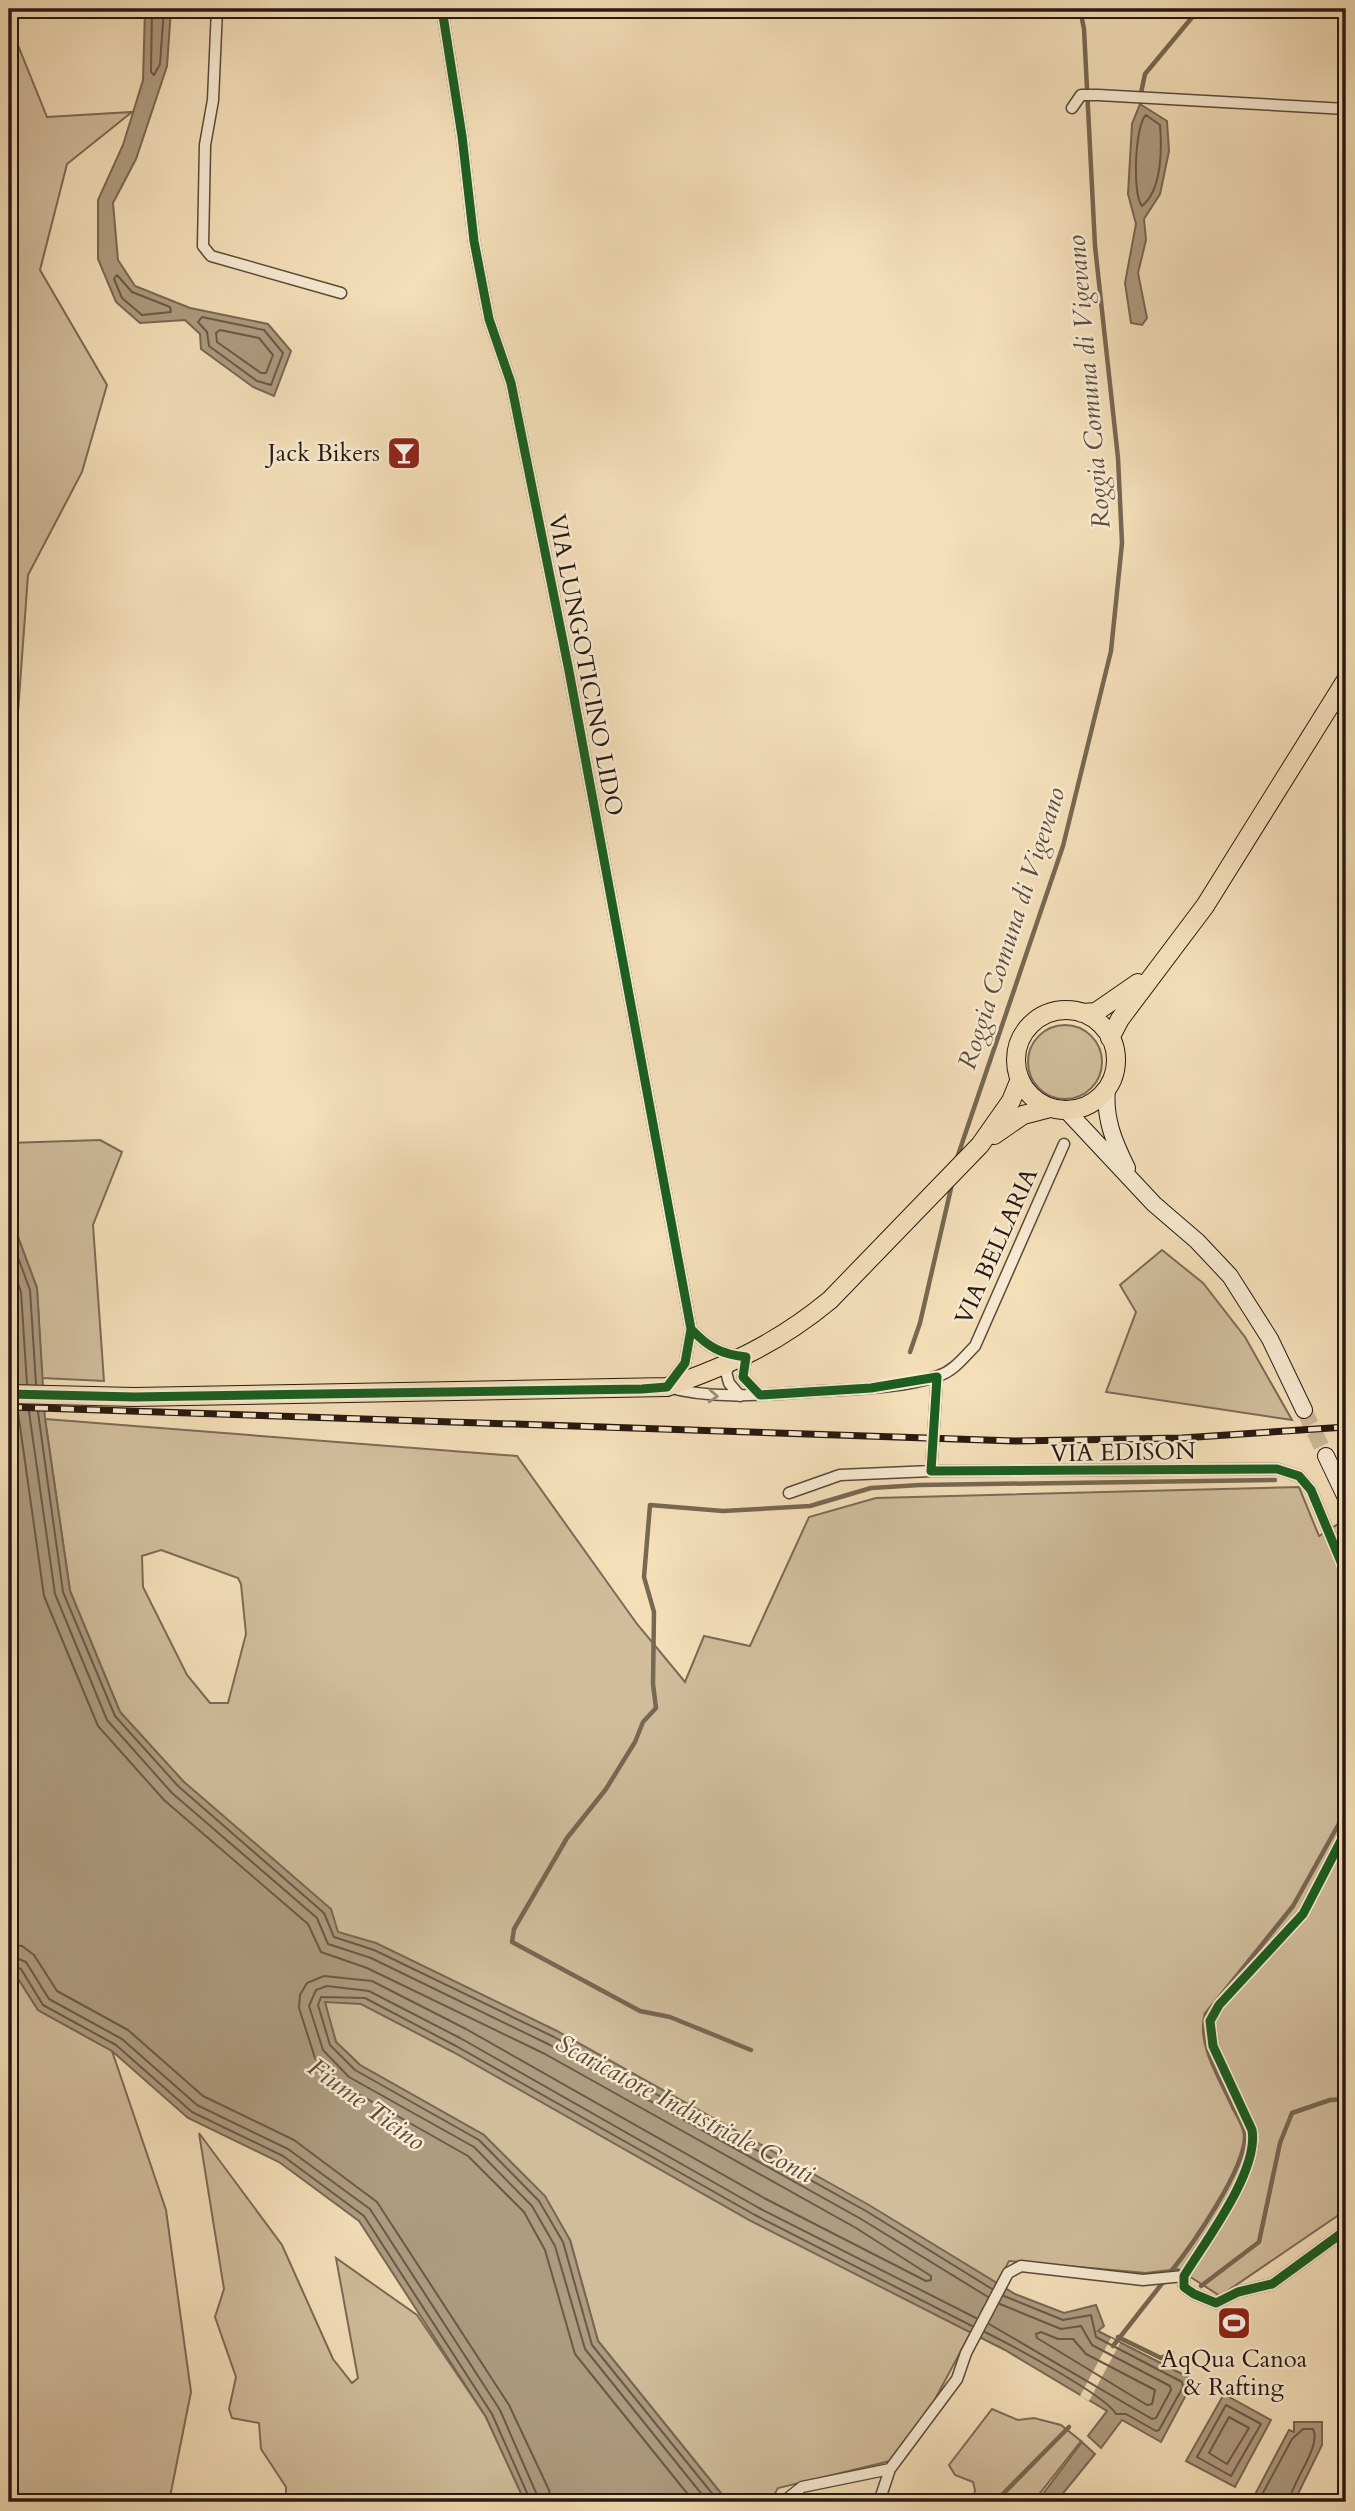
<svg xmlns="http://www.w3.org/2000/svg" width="1355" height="2511" font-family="Cardo,serif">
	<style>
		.green { fill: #d1bd9c; stroke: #7c6a56; stroke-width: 2; fill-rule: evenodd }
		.water { fill: #ae9b80; stroke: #786753; stroke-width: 2 }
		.pier { fill: #f4dfb9 }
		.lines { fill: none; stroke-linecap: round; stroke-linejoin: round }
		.shore { stroke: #6a5a48; stroke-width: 2 }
		.stream { stroke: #786753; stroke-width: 4.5 }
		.secondary-tunnel { stroke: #cbb797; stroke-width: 16; stroke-dasharray: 16 8; stroke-linecap: butt }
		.street-casing { stroke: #5a4a3a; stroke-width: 13 }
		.secondary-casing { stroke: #271810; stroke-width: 18 }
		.primary-casing { stroke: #271810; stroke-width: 20 }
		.street { stroke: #f8ead2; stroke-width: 10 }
		.secondary { stroke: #f8ead2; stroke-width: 16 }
		.primary { stroke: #f4dfb9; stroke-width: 18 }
		.rail-casing { stroke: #271810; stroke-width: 7 }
		.rail { stroke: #f8ead2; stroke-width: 4.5; stroke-dasharray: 13; stroke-linecap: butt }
		.cycleway-casing { stroke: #f8ead2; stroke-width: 13 }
		.cycleway { stroke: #1b5e20; stroke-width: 9 }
		.oneway { stroke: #9a8c7b }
		.labels { text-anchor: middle; stroke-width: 5; stroke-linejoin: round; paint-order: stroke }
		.poi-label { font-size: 24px; fill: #271810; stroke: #f8ead2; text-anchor: end }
		.street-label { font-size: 24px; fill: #271810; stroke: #f8ead2 }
		.water-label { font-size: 26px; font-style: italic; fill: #5d4c3d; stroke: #f8ead2 }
	</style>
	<rect width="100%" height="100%" fill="#f4dfb9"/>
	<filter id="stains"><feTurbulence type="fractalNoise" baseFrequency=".00286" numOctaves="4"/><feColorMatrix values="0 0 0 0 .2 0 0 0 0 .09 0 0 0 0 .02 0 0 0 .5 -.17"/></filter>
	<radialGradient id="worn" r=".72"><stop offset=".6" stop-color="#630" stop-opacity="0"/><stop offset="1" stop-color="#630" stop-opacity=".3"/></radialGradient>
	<path class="green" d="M 9,23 L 47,117 L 132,112 L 67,164 L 40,270 L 107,385 L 82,472 L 28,575 L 11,808 Z
		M1028 1062a37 37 0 1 1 74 0a37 37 0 1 1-74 0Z
		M 100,1140 L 122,1152 L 93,1225 L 104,1381 L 42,1378 L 37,1288 L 9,1213 L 9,1143 Z
		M 1162,1250 L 1203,1283 L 1245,1337 L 1292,1420 L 1106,1392 L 1136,1312 L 1120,1285 Z
		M 45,1419 L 517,1456 L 637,1624 L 685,1682 L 704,1636 L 750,1646 L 809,1517 L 876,1498 L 1299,1487 L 1319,1536 L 1346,1519 L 1346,2158 L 1338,2183 L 1346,2196 L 1346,2210 L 1220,2296 L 1178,2269 L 1146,2273 L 1009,2261 L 925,2418 L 890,2461 L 778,2488 L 770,2502 L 728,2502 L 598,2341 L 570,2240 L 484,2135 L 360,2065 L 336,2042 L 324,2002 L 183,1781 L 120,1712 L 70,1591 ZM 161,1550 L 238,1578 L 241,1584 L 246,1634 L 228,1703 L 210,1703 L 187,1675 L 143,1587 L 142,1556 Z
		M 9,1969 L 15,1973 L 38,2010 L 112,2051 L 166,2210 L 191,2392 L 169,2502 L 9,2502 Z
		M 199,2133 L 282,2245 L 333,2359 L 352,2383 L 358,2378 L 336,2258 L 417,2315 L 486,2417 L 525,2502 L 286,2502 L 286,2487 L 261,2449 L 259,2423 L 232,2418 L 229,2409 L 236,2377 L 215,2317 L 224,2289 Z
		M 992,2409 L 1018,2420 L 1034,2418 L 1061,2425 L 1081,2441 L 1033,2502 L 972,2502 L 975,2490 L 973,2482 L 955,2475 L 949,2465 Z"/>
	<path class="water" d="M 145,9 L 171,9 L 167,66 L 136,159 L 113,203 L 118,260 L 135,286 L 190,308 L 268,324 L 291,351 L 274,396 L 253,387 L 201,349 L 200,334 L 185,320 L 140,323 L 116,302 L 98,259 L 98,200 L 123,145 L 143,80 Z
		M 1140,104 L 1167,121 L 1169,151 L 1160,194 L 1144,219 L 1146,240 L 1138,273 L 1147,318 L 1142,325 L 1131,323 L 1125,283 L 1136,224 L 1128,194 L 1132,124 Z
		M 9,1213 L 37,1288 L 45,1419 L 70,1591 L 120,1712 L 183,1781 L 331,1909 L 338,1932 L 376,1943 L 557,2031 L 869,2205 L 1015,2294 L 1064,2313 L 1096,2305 L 1104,2326 L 1098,2331 L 1194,2380 L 1161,2442 L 1122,2420 L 1101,2448 L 1088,2436 L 1107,2411 L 1005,2350 L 751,2221 L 453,2052 L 361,2004 L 325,2002 L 336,2042 L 360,2065 L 484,2135 L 545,2196 L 570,2240 L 598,2341 L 728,2502 L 525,2502 L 486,2417 L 359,2221 L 279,2162 L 188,2118 L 112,2051 L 38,2010 L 15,1974 L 9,1969 Z
		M 1224,2394 L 1271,2420 L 1235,2487 L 1186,2461 Z
		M 1294,2422 L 1322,2422 L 1322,2445 L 1294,2502 L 1251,2502 L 1289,2430 L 1294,2432 Z
		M 1082,2442 L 1095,2454 L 1056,2502 L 1037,2502 Z"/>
	<path class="pier" d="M 1111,2338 L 1120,2343 L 1089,2401 L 1080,2396 Z"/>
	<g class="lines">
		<path class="shore" d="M 152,9 L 151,72 L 154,75 L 160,64 L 164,9
			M 1146,115 L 1160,125 C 1162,149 1162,190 1142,206 C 1132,195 1135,124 1146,115 Z
			M 117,275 L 132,292 L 170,307 L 171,312 L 142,315 L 122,298 L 114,279 Z
			M 202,317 L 264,330 L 283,353 L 271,385 L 257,381 L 209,346 L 207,332 L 198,322 Z
			M 220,330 L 259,338 L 273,355 L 266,373 L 261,373 L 217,342 L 216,333 Z
			M 9,1233 L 30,1290 L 36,1384
			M 9,1258 L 21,1292 L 27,1384
			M 9,1288 L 16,1384
			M 17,1405 L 44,1596 L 98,1726 L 164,1800 L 308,1924 L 321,1952 L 367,1968 L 545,2054 L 856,2228 L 931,2276 L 931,2280 L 926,2281 L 764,2198 L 466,2029 L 372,1981 L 324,1976 L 307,1983 L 300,1995 L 299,2008 L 315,2058 L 346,2087 L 468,2156 L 524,2212 L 545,2250 L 575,2354 L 694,2502
			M 28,1405 L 55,1594 L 107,1720 L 172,1793 L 317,1918 L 328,1944 L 371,1958 L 550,2045 L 861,2219 L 988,2297
			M 37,1405 L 63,1592 L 115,1716 L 178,1786 L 324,1913 L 334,1937 L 374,1950 L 554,2037 L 866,2211 L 992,2289
			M 9,1944 L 22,1946 L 34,1955 L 57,1991 L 128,2030 L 203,2096 L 294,2140 L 377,2202 L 509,2405 L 549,2490 L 551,2502
			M 9,1955 L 26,1962 L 49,1999 L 122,2039 L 197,2105 L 288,2149 L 370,2209 L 500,2410 L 540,2502
			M 9,1964 L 21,1969 L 43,2005 L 116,2045 L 192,2112 L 283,2156 L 364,2216 L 492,2414 L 531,2502
			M 989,2324 L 1152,2419 L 1156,2418 L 1171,2390 L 1170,2386 L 1092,2345 L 1081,2326 L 1061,2329 L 1000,2304
			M 985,2332 C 1009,2344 1107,2396 1116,2414 L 1126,2414 L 1156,2431 L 1159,2430 L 1183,2387 L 1182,2382 L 1096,2337 L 1091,2315 L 1063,2320 L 1004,2296
			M 1041,2332 L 1058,2339 L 1073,2339 L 1086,2354 L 1155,2390 L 1152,2404 L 1147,2405 L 1037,2338 L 1036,2334 Z
			M 1226,2405 L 1261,2424 L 1231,2476 L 1197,2457 Z
			M 1229,2417 L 1249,2428 L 1227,2464 L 1209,2453 Z
			M 708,2502 L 585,2349 L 555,2246 L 532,2206 L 474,2147 L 349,2077 L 323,2050 L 309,2006 L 316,1990 L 327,1986 L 369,1991 L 460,2038 L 759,2208 L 976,2318
			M 719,2502 L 592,2345 L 563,2242 L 539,2201 L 479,2140 L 355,2070 L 330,2045 L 318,2005 L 321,1997 L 365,1998 L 456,2046 L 755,2215 L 972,2326
			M 1258,2502 L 1292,2439 L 1303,2429 L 1313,2429 C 1322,2446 1292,2481 1289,2502"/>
		<path class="stream" d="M 1141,93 L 1145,74 L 1199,9
			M 957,1158 L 1063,846 L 1111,651 L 1122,543 L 1118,458 L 1095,246 L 1084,29 L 1080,9
			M 910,1352 L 920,1323 L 952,1184
			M 751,2050 L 670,2017 L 640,2011 L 512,1942 L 514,1929 L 567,1838 L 606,1789 L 635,1742 L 643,1722 L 656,1708 L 653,1684 L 654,1612 L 644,1577 L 650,1505 L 723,1511 L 810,1506 L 871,1488 L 920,1485 L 1275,1480
			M 1169,2274 C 1191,2247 1247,2167 1245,2134 C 1244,2126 1238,2116 1234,2109 C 1222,2081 1197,2045 1206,2014 L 1293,1906 L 1346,1811
			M 1201,2286 L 1259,2242 L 1280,2143 L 1292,2113 L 1330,2100 L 1346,2099
			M 1118,2337 L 1161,2358 L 1172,2353
			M 1113,2346 L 1164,2281
			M 995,2502 L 1069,2427"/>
		<path class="secondary-tunnel" d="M 1304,1410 L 1326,1456"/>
		<g class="street-casing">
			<path id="street" d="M 217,9 L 213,100 L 205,145 L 203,246 L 211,256 L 341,293
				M 442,9 L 462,136 L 474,241 L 489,319 L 511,383 L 569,671 L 691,1329 L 685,1363 L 667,1387 C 718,1401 769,1394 822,1391 C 860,1389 902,1388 938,1376 C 954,1371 964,1357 975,1346 L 1064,1144
				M 1072,108 L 1081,95 L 1098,95 L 1346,109
				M 691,1329 C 709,1348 721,1354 746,1357 L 743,1377 L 760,1395
				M 731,1364 L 726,1372 L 729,1383 L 740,1396
				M 937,1377 L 931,1471 L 1277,1469 L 1299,1476 L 1311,1490 L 1346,1574
				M 789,1493 L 840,1475 L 931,1471
				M 1346,1831 L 1303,1914 L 1219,2005 L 1210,2021 L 1213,2046 L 1252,2130 C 1259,2171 1206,2240 1184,2276 L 1184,2287 L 1194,2294 L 1216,2303 L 1238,2292 L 1272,2284 L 1346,2230
				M 783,2502 L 802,2487 L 890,2469
				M 879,2502 L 890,2469 L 957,2379 L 966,2353 L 1008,2273 L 1021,2266 L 1143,2280 L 1184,2276"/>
		</g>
		<g class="secondary-casing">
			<path id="secondary" d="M 1107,1089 C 1104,1118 1114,1142 1127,1168
				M 1066,1110 L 1154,1204 L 1197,1241 L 1230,1276 L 1270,1339 L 1304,1410
				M 1326,1456 L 1346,1498"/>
		</g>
		<g class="primary-casing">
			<path id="primary" d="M1016 1060a50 50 0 1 1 100 0a50 50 0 1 1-100 0Z
				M 1082,1013 L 1096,1012 L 1138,983
				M 1110,1038 L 1120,1019 L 1205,906 L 1346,680
				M 994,1135 L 1023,1115 L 1050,1108
				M 9,1394 L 134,1397 L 667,1387 C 730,1365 778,1343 830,1300 L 980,1145 L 1011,1101 L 1020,1079"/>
		</g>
		<use href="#street" class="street"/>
		<use href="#secondary" class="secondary"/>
		<use href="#primary" class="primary"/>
		<g class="rail-casing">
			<path id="rail" d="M 9,1407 L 1015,1441 L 1182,1438 L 1346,1427"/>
		</g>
		<use href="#rail" class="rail"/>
		<g class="cycleway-casing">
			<path id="cycleway" d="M 691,1329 C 709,1348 721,1354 746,1357 L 743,1377 L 760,1395 L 871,1388 L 937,1377 L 931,1471 L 1277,1469 L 1299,1476 L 1311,1490 L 1346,1574
				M 9,1394 L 134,1397 L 642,1389 L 667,1387 L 685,1363 L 691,1329 L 569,671 L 511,383 L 489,319 L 474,241 L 462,136 L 442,9
				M 1346,1831 L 1303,1914 L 1219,2005 L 1210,2021 L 1213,2046 L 1252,2130 C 1259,2171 1206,2240 1184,2276 L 1184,2287 L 1194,2294 L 1216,2303 L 1238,2292 L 1272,2284 L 1346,2230"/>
		</g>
		<use href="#cycleway" class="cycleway"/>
	</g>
	<defs><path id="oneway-chevron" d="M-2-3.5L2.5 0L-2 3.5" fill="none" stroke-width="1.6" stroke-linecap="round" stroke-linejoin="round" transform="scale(1.75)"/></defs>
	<use class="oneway" href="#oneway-chevron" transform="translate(713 1396) rotate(3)"/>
	<defs>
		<g id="bar-square" transform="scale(1.75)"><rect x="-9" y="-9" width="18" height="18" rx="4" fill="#8f2418" stroke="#f8ead2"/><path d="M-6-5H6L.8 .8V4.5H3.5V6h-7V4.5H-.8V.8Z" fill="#fff"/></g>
		<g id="stadium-square" transform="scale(1.75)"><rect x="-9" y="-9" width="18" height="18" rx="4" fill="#8f2418" stroke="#f8ead2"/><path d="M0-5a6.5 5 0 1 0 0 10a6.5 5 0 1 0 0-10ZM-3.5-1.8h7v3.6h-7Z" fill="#fff"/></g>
	</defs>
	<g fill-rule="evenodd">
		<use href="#bar-square" x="404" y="453"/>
		<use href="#stadium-square" x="1234" y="2323"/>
	</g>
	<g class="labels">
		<g class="poi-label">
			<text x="380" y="461">Jack Bikers</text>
			<text x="1234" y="2367" text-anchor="middle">AqQua Canoa<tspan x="1234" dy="28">&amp; Rafting</tspan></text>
		</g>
		<g class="street-label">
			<text transform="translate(586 665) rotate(79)" y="8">VIA LUNGOTICINO LIDO</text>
			<text transform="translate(996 1246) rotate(-66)" y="8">VIA BELLARIA</text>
			<text transform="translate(1123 1452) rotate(-1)" y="8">VIA EDISON</text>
		</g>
		<g class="water-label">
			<text transform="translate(1088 382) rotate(-95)" y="9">Roggia Comuna di Vigevano</text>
			<text transform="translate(1011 928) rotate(-72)" y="9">Roggia Comuna di Vigevano</text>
			<text transform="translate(367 2104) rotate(36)" y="9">Fiume Ticino</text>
			<text transform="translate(685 2108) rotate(28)" y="9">Scaricatore Industriale Conti</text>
		</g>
	</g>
	<rect width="1355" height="2511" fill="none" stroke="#f4dfb9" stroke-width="35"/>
	<rect x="10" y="10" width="1334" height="2490" fill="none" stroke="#271810" stroke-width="3.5"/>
	<rect x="18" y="18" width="1320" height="2476" fill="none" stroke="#271810" stroke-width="2"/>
	<rect width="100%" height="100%" filter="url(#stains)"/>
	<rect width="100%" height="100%" fill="url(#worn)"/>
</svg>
